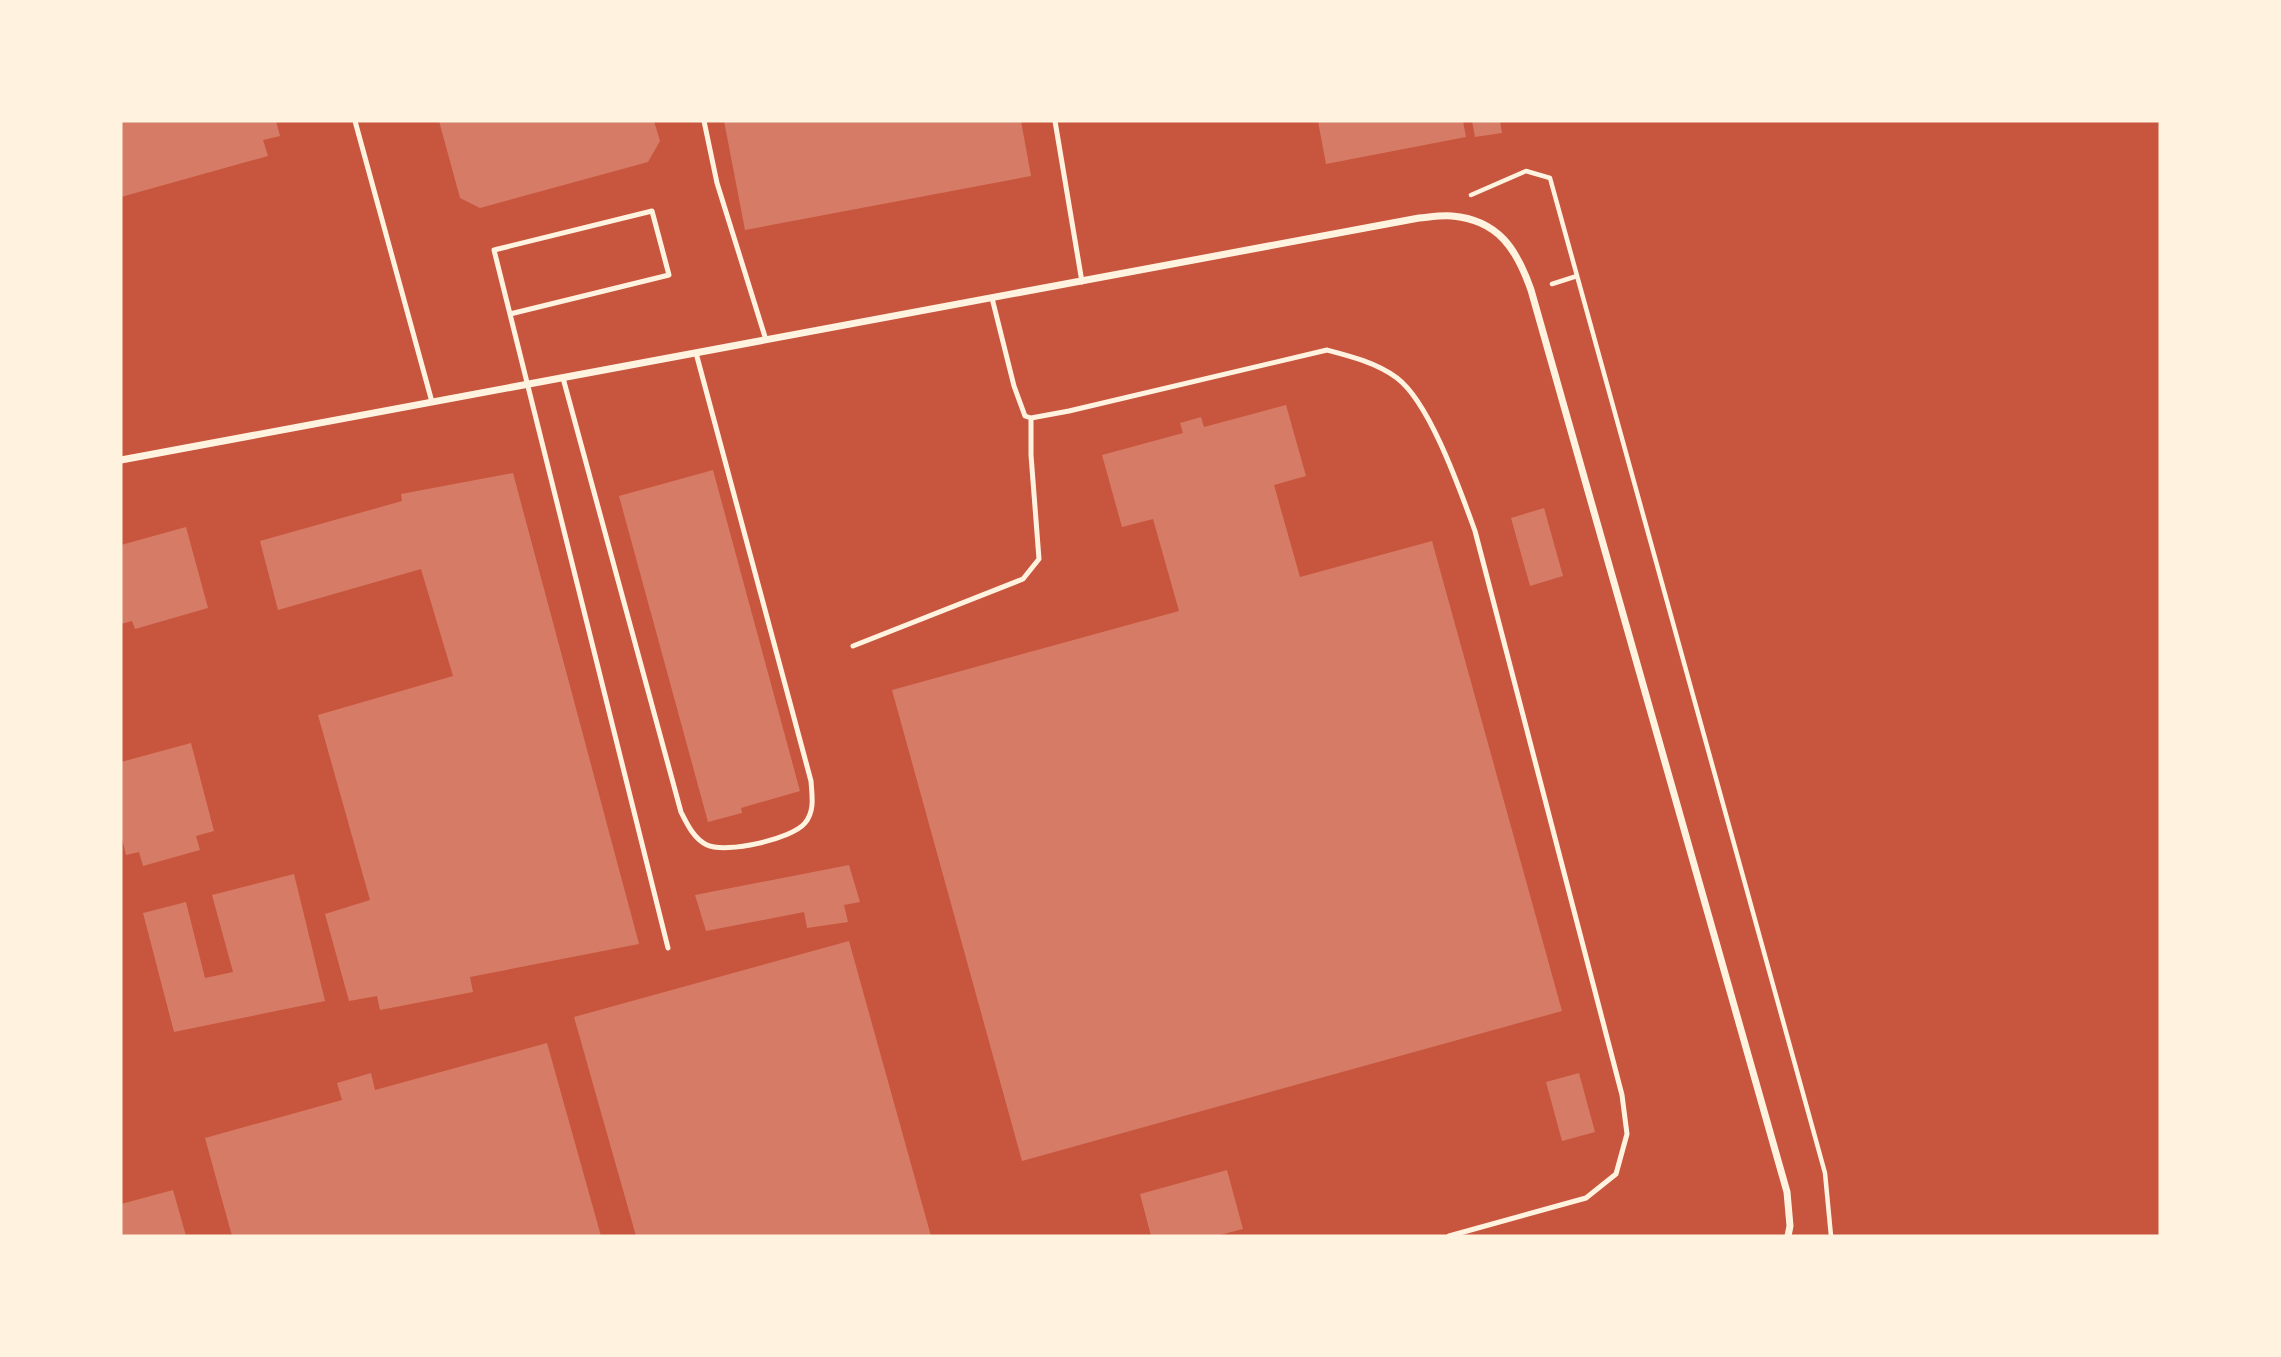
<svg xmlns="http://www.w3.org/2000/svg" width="2281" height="1357" font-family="'Nunito Sans',sans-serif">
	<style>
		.building { fill: #d67c66 }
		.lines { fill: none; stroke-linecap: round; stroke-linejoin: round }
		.path { stroke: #fff3e0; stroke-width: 4.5 }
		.service { stroke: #fff3e0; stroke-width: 5 }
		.minor { stroke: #fff3e0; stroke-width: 7 }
	</style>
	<rect width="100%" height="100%" fill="#c8553d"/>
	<path class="building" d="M 121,121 L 276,121 L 280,136 L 263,140 L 268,156 L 121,197 Z
		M 439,121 L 654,121 L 660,141 L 648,162 L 480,208 L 460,198 Z
		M 724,121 L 1021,121 L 1031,176 L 745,230 Z
		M 1318,121 L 1463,121 L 1466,137 L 1326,164 Z
		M 1472,121 L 1500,121 L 1502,133 L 1475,137 Z
		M 1286,405 L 1306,476 L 1274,485 L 1300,577 L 1432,541 L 1562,1011 L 1022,1161 L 892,690 L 1179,611 L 1153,519 L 1122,527 L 1102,455 L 1183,433 L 1180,423 L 1201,417 L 1204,427 Z
		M 713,470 L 800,791 L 741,808 L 742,813 L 708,822 L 619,496 Z
		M 513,473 L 639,944 L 470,977 L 473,992 L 380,1010 L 377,996 L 349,1001 L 325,914 L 370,900 L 318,715 L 453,676 L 421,569 L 278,610 L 260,541 L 402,501 L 401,494 Z
		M 1544,508 L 1563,576 L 1530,586 L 1511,518 Z
		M 186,527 L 208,608 L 135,629 L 132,621 L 121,624 L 121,545 Z
		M 191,743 L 214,831 L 196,836 L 200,850 L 143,866 L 139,852 L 126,855 L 121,835 L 121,762 Z
		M 849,865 L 860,902 L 844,905 L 848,922 L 807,928 L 804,912 L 706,931 L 695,895 Z
		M 294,874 L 325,1001 L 174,1032 L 143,913 L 186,902 L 205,978 L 233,972 L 212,895 Z
		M 849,941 L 931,1236 L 636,1236 L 574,1017 Z
		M 547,1043 L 601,1236 L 232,1236 L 205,1138 L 342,1100 L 337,1083 L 371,1073 L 375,1090 Z
		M 1579,1073 L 1595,1132 L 1562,1141 L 1546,1082 Z
		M 1227,1170 L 1243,1229 L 1216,1236 L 1151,1236 L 1140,1194 Z
		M 173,1190 L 186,1236 L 122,1236 L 121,1204 Z"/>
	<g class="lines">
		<path class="path" d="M 1471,195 L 1526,171 L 1550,178 L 1825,1173 L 1831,1236
			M 1552,284 L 1577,276"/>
		<path class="service" d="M 355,121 L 432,402
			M 704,121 L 717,183 L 766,340
			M 1055,121 L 1082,282
			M 992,298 L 1014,386 L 1025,416 L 1031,418 L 1069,411 L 1327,350 C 1350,356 1377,363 1397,378 C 1430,403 1460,490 1475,531 L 1622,1095 L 1627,1134 L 1616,1174 L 1586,1198 L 1449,1236
			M 510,314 L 669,275 L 652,211 L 494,250 L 668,948
			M 563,378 L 681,812 C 687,824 694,839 707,845 C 726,854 792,839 805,823 C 815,811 812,796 811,781 L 696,353
			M 853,646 L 1023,579 L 1039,559 L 1031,455 L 1031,418"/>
		<path class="minor" d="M 121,460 L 1419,218 C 1430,217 1442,215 1452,216 C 1499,220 1517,250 1531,290 L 1787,1192 L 1790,1226 L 1788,1236"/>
	</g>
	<rect width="2281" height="1357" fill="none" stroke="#fff3e0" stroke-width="245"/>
</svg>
